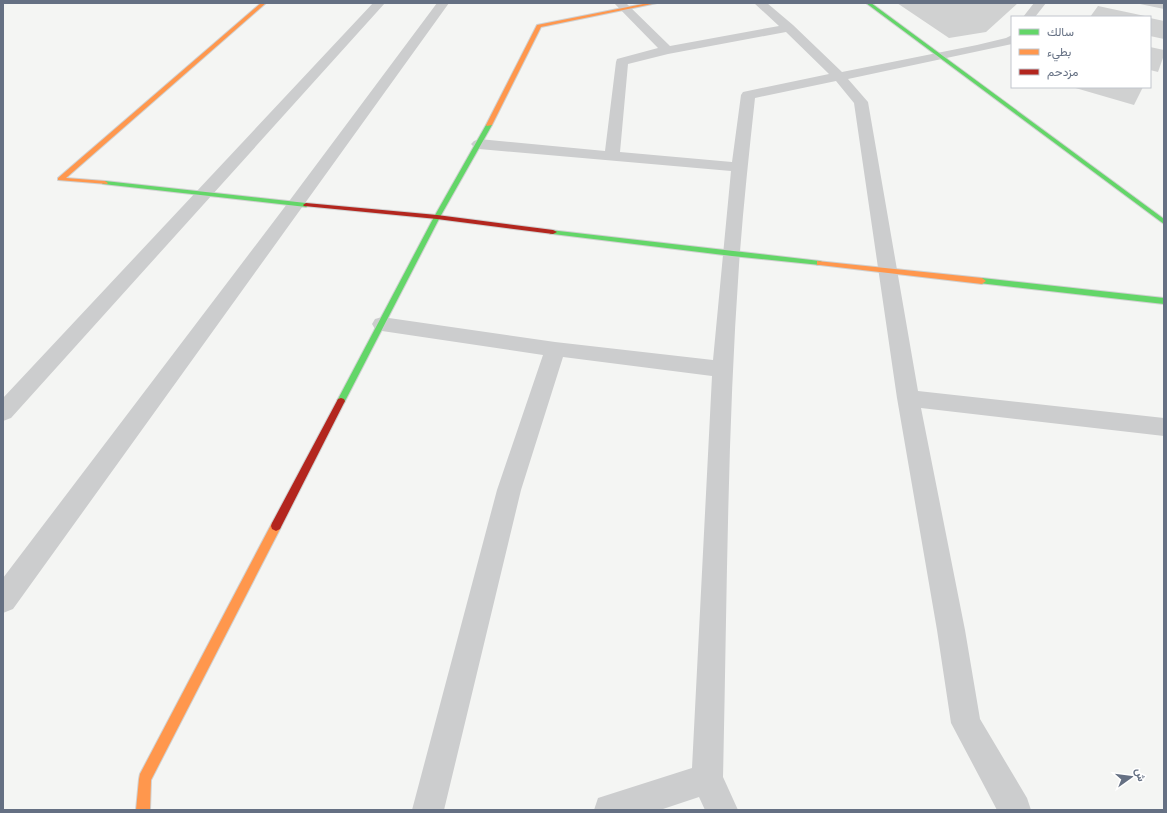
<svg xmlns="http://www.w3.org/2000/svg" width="1167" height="813" font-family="'Space Grotesk',Vazirmatn,sans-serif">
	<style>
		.building { fill: #d0d1d1 }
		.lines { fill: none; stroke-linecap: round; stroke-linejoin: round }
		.fast-casing { stroke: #d0d1d1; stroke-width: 2 }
		.slow-casing { stroke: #d0d1d1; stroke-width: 2 }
		.jam-casing { stroke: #d0d1d1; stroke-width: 2 }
		.street { fill: #cccdce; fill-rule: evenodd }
		.fast { fill: #63d668; fill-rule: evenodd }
		.slow { fill: #ff974d; fill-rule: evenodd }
		.jam { fill: #b3261e; fill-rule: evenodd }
	</style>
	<rect width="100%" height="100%" fill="#f4f5f3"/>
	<path class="building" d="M 897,3 L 1018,3 L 986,32 L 949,38 Z
		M 1141,3 L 1164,3 L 1164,9 L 1140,4 Z
		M 1098,6 L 1145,16 L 1144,17 L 1090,17 Z
		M 1150,18 L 1164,21 L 1164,39 L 1150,36 Z
		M 1150,47 L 1164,50 L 1164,55 L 1158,72 L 1150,70 Z
		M 1072,87 L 1143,87 L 1134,105 Z"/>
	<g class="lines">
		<g class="fast-casing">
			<path id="fast" d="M 866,3 L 871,3 L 1164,219 L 1164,224 Z
				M 489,123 L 492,125 L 440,217 L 344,403 L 338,403 L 337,401 L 434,217 L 486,125 Z
				M 105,181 L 306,203 L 309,205 L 306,207 L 103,184 L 102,183 Z
				M 550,230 L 820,261 L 824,263 L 820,265 L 732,256 L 553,234 L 550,234 Z
				M 982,278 L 1164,298 L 1164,304 L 979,283 L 978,281 Z"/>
		</g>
		<g class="slow-casing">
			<path id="slow" d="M 261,3 L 266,3 L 66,178 L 105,181 L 108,183 L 107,184 L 58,180 L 58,178 Z
				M 648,3 L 657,3 L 541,27 L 492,125 L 487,126 L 486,125 L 537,25 Z
				M 817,261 L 982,278 L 986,281 L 982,284 L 820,265 L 817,265 Z
				M 276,521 L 280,523 L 281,526 L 280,529 L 151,780 L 150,810 L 136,810 L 139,779 L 140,774 L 272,523 Z"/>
		</g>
		<g class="jam-casing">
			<path id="jam" d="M 306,203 L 437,215 L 553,230 L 557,232 L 553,234 L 437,219 L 304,206 L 303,205 Z
				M 341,398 L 344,399 L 345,401 L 280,529 L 276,531 L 272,529 L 271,526 L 272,523 L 338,399 Z"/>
		</g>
		<path class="street" d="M 373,3 L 385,3 L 11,418 L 3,421 L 3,398 Z
			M 437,3 L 449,3 L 13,609 L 3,613 L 3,578 L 290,200 Z
			M 614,3 L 626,3 L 670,46 L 779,26 L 754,3 L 767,3 L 793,25 L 842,72 L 977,45 L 1006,38 L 1012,35 L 1012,44 L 848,79 L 868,102 L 918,391 L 1164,418 L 1164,436 L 921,408 L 965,630 L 980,719 L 1027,798 L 1031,810 L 997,810 L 951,723 L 937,630 L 897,398 L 854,103 L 836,81 L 755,98 C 749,153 743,209 739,265 C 727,435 727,606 723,777 L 738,810 L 705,810 L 699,797 L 660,810 L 594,810 L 598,798 L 692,768 L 712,376 L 563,357 L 521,490 L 444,810 L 412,810 L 497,490 L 543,355 L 382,331 L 375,329 L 372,324 L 375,319 L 382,317 L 555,342 L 713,360 L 731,171 L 479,149 L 474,147 L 471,144 L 474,141 L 479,139 L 605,151 L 616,62 L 617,59 L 658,48 ZM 786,32 L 829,74 L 743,92 L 741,95 L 732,162 L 620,152 L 628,64 L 668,54 Z
			M 1034,3 L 1046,3 L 1035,17 L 1023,17 Z"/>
		<use href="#fast" class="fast"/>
		<use href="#slow" class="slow"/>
		<use href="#jam" class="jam"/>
	</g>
	<rect width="1167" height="813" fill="none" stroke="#657083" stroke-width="8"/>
	<rect x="1011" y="16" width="140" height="72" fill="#ffffff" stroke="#c1c6cd"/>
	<rect x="1019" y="29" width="20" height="6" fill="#63d668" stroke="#c1c6cd"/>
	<text x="1047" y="36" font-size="12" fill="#657083">سالك</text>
	<rect x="1019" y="49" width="20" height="6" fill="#ff974d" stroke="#c1c6cd"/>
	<text x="1047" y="56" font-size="12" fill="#657083">بطيء</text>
	<rect x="1019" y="69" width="20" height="6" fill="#b3261e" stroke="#c1c6cd"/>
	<text x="1047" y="76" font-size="12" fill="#657083">مزدحم</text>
	<g transform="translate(1131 777) rotate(76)" stroke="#ffffff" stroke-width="3" paint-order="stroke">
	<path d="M0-3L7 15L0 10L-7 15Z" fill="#657083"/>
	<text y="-6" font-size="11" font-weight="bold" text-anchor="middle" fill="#657083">ش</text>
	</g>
</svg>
